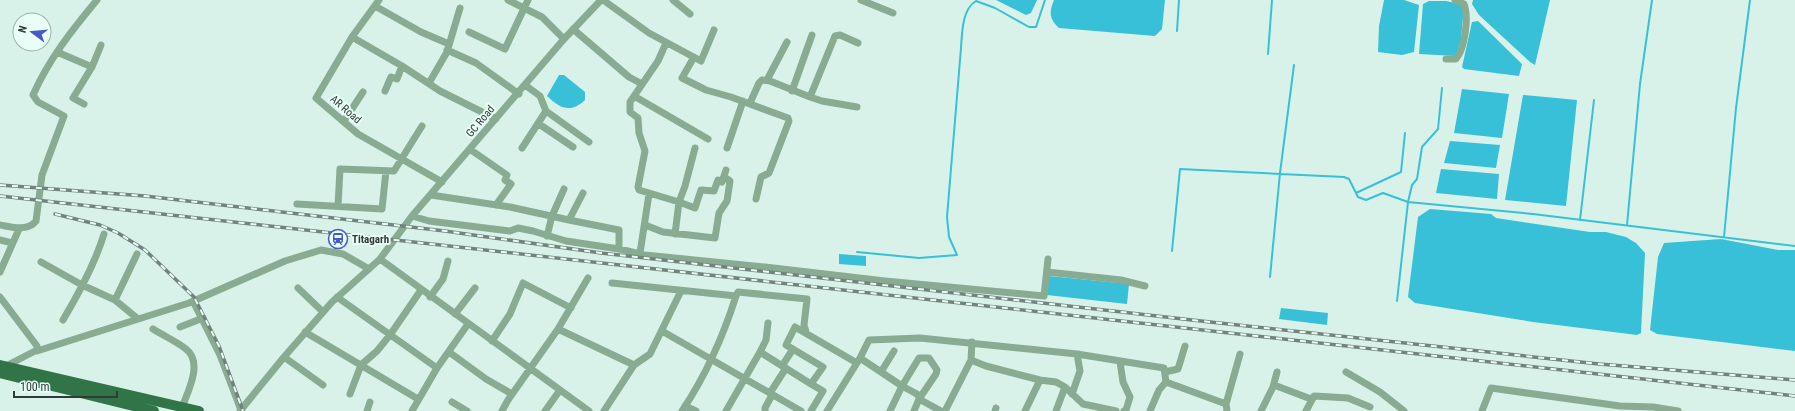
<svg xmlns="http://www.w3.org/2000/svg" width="1795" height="411" font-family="'Roboto Condensed',sans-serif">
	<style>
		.water { fill: #37c0d8 }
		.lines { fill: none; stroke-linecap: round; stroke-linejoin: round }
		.stream { stroke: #37c0d8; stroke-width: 2 }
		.minor { stroke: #89ab91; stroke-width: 7 }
		.primary { stroke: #317447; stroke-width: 10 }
		.rail-casing { stroke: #72837d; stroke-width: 3.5 }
		.rail { stroke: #e9fef6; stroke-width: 2; stroke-dasharray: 6; stroke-linecap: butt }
		.labels { text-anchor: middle; stroke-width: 4; stroke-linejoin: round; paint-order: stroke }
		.street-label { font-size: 11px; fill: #303a36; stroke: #e9fef6 }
		.poi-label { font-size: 11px; font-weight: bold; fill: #303a36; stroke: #e9fef6; text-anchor: start }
	</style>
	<rect width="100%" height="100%" fill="#d8f2e9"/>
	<path class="water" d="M 996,0 L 1037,0 L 1031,13 L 1026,15 Z
		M 1054,0 L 1165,0 L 1162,29 L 1155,36 L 1059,28 C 1049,19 1049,12 1054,0 Z
		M 1384,0 L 1404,0 L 1419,5 L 1414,52 L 1402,55 L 1378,52 L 1379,26 Z
		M 1473,0 L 1550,0 L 1535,65 L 1530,62 L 1479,15 L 1472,4 Z
		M 1429,1 L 1446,1 L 1464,5 L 1461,40 L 1456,56 L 1419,54 L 1423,4 Z
		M 1478,21 L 1522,64 L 1519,76 L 1464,69 L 1462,67 L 1472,22 Z
		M 559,75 L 564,75 L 585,92 L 585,100 C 570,114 560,108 547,96 Z
		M 1462,89 L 1509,94 L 1502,138 L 1454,133 Z
		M 1523,95 L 1577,100 L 1566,206 L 1505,200 Z
		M 1450,141 L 1500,145 L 1496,168 L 1444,163 Z
		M 1441,169 L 1499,174 L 1497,199 L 1436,193 Z
		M 1430,209 L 1491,214 L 1496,218 L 1590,232 L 1606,232 L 1626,237 L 1636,243 L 1645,253 L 1641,333 L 1637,335 L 1533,322 L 1415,303 L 1408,297 L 1418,217 Z
		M 1721,239 L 1778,250 L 1795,250 L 1795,351 L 1657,334 L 1650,330 L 1658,257 L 1664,243 Z
		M 839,254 L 866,256 L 866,266 L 839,264 Z
		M 1049,276 L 1129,284 L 1127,304 L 1047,295 Z
		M 1281,308 L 1328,313 L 1327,325 L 1279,319 Z"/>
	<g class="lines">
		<path class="stream" d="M 1177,31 L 1179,0
			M 1268,54 L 1272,0
			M 1356,193 L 1401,172 L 1405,133
			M 1580,220 L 1594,100
			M 1627,225 L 1640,84 L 1652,0
			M 1724,237 L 1736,108 L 1750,0
			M 1172,251 L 1180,169 L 1344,177 L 1349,179 L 1358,197 L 1366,200 L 1383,193 L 1408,202 L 1533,214 L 1795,246
			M 857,252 L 919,258 L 957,255 L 949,237 L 947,217 L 961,48 C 962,34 962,9 976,1 L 995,8 L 1029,27 L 1036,27 L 1045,0
			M 1270,277 L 1280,173 L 1294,65
			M 1397,301 L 1408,202 L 1412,185 L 1417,179 L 1422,147 L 1438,129 L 1442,88"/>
		<path class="minor" d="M 379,0 L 352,37 L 316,98 L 358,134 L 442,182
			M 508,0 L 542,17 L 564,39
			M 603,0 L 649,33 L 701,61 L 714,30
			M 673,0 L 690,14
			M 861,0 L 893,13
			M 375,6 L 421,32 L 449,44
			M 573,29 L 629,77 L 642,84
			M 469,32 L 505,49 L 528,0
			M 352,37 L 402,66 L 440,91 L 496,119
			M 666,43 L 658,61 L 630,102 L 630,112 L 638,118 L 639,133 L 645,151 L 638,187 L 639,190 L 679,202 L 695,208 L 701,190 L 714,191 L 718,180 L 722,182 L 726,170
			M 447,50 L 476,63 L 519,94
			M 57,52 L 92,67
			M 694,57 L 682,78 L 706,90 L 731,97 L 788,118 L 789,121 L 769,173 L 761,177 L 756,199
			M 1446,59 L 1456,59 C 1465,49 1469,17 1464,4 L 1455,0
			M 767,80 L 787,42
			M 429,83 L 447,52 L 460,8
			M 525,85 L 540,96 L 546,111 L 589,142
			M 385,91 L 391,77 L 397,79 L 402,66
			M 792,91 L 812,35
			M 634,96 L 708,139
			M 810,97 L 822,101 L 857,107
			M 750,103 L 759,83 L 762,80 L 770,81 L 810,97 L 835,36 L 840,35 L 858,43
			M 84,104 L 73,98 L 92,67 L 101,45
			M 344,121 L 363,92
			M 539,124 L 573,147
			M 522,148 L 546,111
			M 727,148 L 743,101
			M 471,150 L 507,175 L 505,180 L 511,184 L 496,205
			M 431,195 L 510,207 L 569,220 L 583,193
			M 297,204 L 382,209 L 386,171
			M 338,206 L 340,169 L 394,171 L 422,126
			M 412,216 L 429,221 L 510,231 L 518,228 L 533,231 L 566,241 L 619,249 L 645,255 L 765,267 L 885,281 L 1044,296 L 1048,259
			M 569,220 L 619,230 L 619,249
			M 0,225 C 12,227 27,232 36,221 L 42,175 L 64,116 L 38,102 L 33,95 C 49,59 72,30 97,0
			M 645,225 L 663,232 L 715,238 L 719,213 L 727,201 L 730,181 L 724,177
			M 675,234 L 679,202 L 685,186 L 695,148
			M 547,236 L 552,216 L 564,189
			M 0,240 L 12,243
			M 640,253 L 649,194
			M 380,259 L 589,411
			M 41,262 L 82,285 L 115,300 L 138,319
			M 0,272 L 19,229
			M 1047,272 L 1121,280 L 1145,286
			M 612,283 L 736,296 C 723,337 706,375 682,411
			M 298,288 L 323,312
			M 736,296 L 738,292 L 807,299 L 804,325 L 806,332
			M 0,297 L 37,346 L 37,350 L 6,366
			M 337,297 L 437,368
			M 430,297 L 443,279 L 448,261
			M 115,300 L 137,254
			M 193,301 L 220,355 L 241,410
			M 455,314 L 475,288
			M 63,320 C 79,293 95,264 104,234
			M 180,327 L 203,318
			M 153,329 C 164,336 176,341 186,349 C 204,363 187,393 181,410
			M 558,329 L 634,365
			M 662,331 L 801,411
			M 305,332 L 418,399
			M 492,341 L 510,314 L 523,283 L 571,308
			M 37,351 L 189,303 L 285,261 L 321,250 L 343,254 L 369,269
			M 449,352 L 486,379 L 512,394
			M 760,352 L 811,384
			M 284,357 L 323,385
			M 860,358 L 902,386 L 915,393 L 918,395 L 919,399 L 936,374 L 937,370 L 929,358 L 919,358 L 902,386 L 890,411
			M 971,360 L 986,366 L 1040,380 L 1056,382 L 1065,387 L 1083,404 L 1116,411
			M 1120,362 L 1123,382 L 1130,397 L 1126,410 L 1124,411
			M 782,366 L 793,349
			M 881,372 L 894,351
			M 1165,372 L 1178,369 L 1185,346
			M 1346,372 L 1380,392 L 1404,411
			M 1274,385 L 1311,399
			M 770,393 L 786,368
			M 350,394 L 361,365 L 377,351 L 390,335 L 421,290
			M 1072,394 L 1080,371 L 1077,354
			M 452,402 L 467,411
			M 1226,404 L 1240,354
			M 685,406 L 696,411
			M 240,411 L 284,357 L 332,302 L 380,259 L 412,216 L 564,39 L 601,0
			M 367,411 L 370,402
			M 412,411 L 437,368 L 468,324
			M 502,411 L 508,400 L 558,329 L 588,278
			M 545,411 L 560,390
			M 604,411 L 634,365 L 650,354 L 681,291
			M 726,411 L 760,352 L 766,340 L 768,323
			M 765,411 L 765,408 L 772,395
			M 811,411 L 823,391 L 811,384 L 823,367 L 786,345 L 795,327 L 857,363
			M 827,411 L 860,358 L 869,340 L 920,338 L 1077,354 L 1164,368 L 1166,382 L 1226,404 L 1227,411
			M 914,411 L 919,399 L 941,411
			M 945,411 L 971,360 L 972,342
			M 995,411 L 996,408
			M 1025,411 L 1040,380
			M 1056,411 L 1065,387
			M 1150,411 L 1159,390 L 1166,382
			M 1261,411 L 1273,387 L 1277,372
			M 1306,411 L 1314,396 L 1348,398 L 1370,407
			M 1482,411 L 1491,388 L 1620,406 L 1653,407 L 1678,411"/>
		<path class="primary" d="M 0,365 L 199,411
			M 0,373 L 154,411"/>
		<g class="rail-casing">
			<path id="rail" d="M 0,185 L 145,196 L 445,231 L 601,253 L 1192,320 L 1599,364 L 1795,380
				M 0,196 L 1795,396
				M 55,214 L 100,225 L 118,233 L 145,250 L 194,297 L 219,346 L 243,411"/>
		</g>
		<use href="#rail" class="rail"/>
	</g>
	<defs>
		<g id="station-ring" transform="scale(1)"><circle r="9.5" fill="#e9fef6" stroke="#4758cc" stroke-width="1.5"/><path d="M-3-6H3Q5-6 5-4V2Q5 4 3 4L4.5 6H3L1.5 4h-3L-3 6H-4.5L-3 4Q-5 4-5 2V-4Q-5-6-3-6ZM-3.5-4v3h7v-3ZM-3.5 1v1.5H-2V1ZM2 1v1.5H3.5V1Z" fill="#4758cc"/></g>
	</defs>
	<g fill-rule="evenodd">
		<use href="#station-ring" x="338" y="239"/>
	</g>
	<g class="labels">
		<g class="street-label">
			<text transform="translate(346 109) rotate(41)" y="4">AR Road</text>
			<text transform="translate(480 121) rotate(-50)" y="4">GC Road</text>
		</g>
		<g class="poi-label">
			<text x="352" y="243">Titagarh</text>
		</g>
	</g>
	<g transform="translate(32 32) rotate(286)"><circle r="19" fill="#e9fef6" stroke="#9fb0a9"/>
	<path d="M0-3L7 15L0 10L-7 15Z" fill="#4758cc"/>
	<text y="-6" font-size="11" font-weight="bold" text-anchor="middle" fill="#303a36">N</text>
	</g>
	<path d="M14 391v6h103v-6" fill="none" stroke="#303a36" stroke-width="2"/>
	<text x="20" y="391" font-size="12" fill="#303a36" stroke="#e9fef6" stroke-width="3" paint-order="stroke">100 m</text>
</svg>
